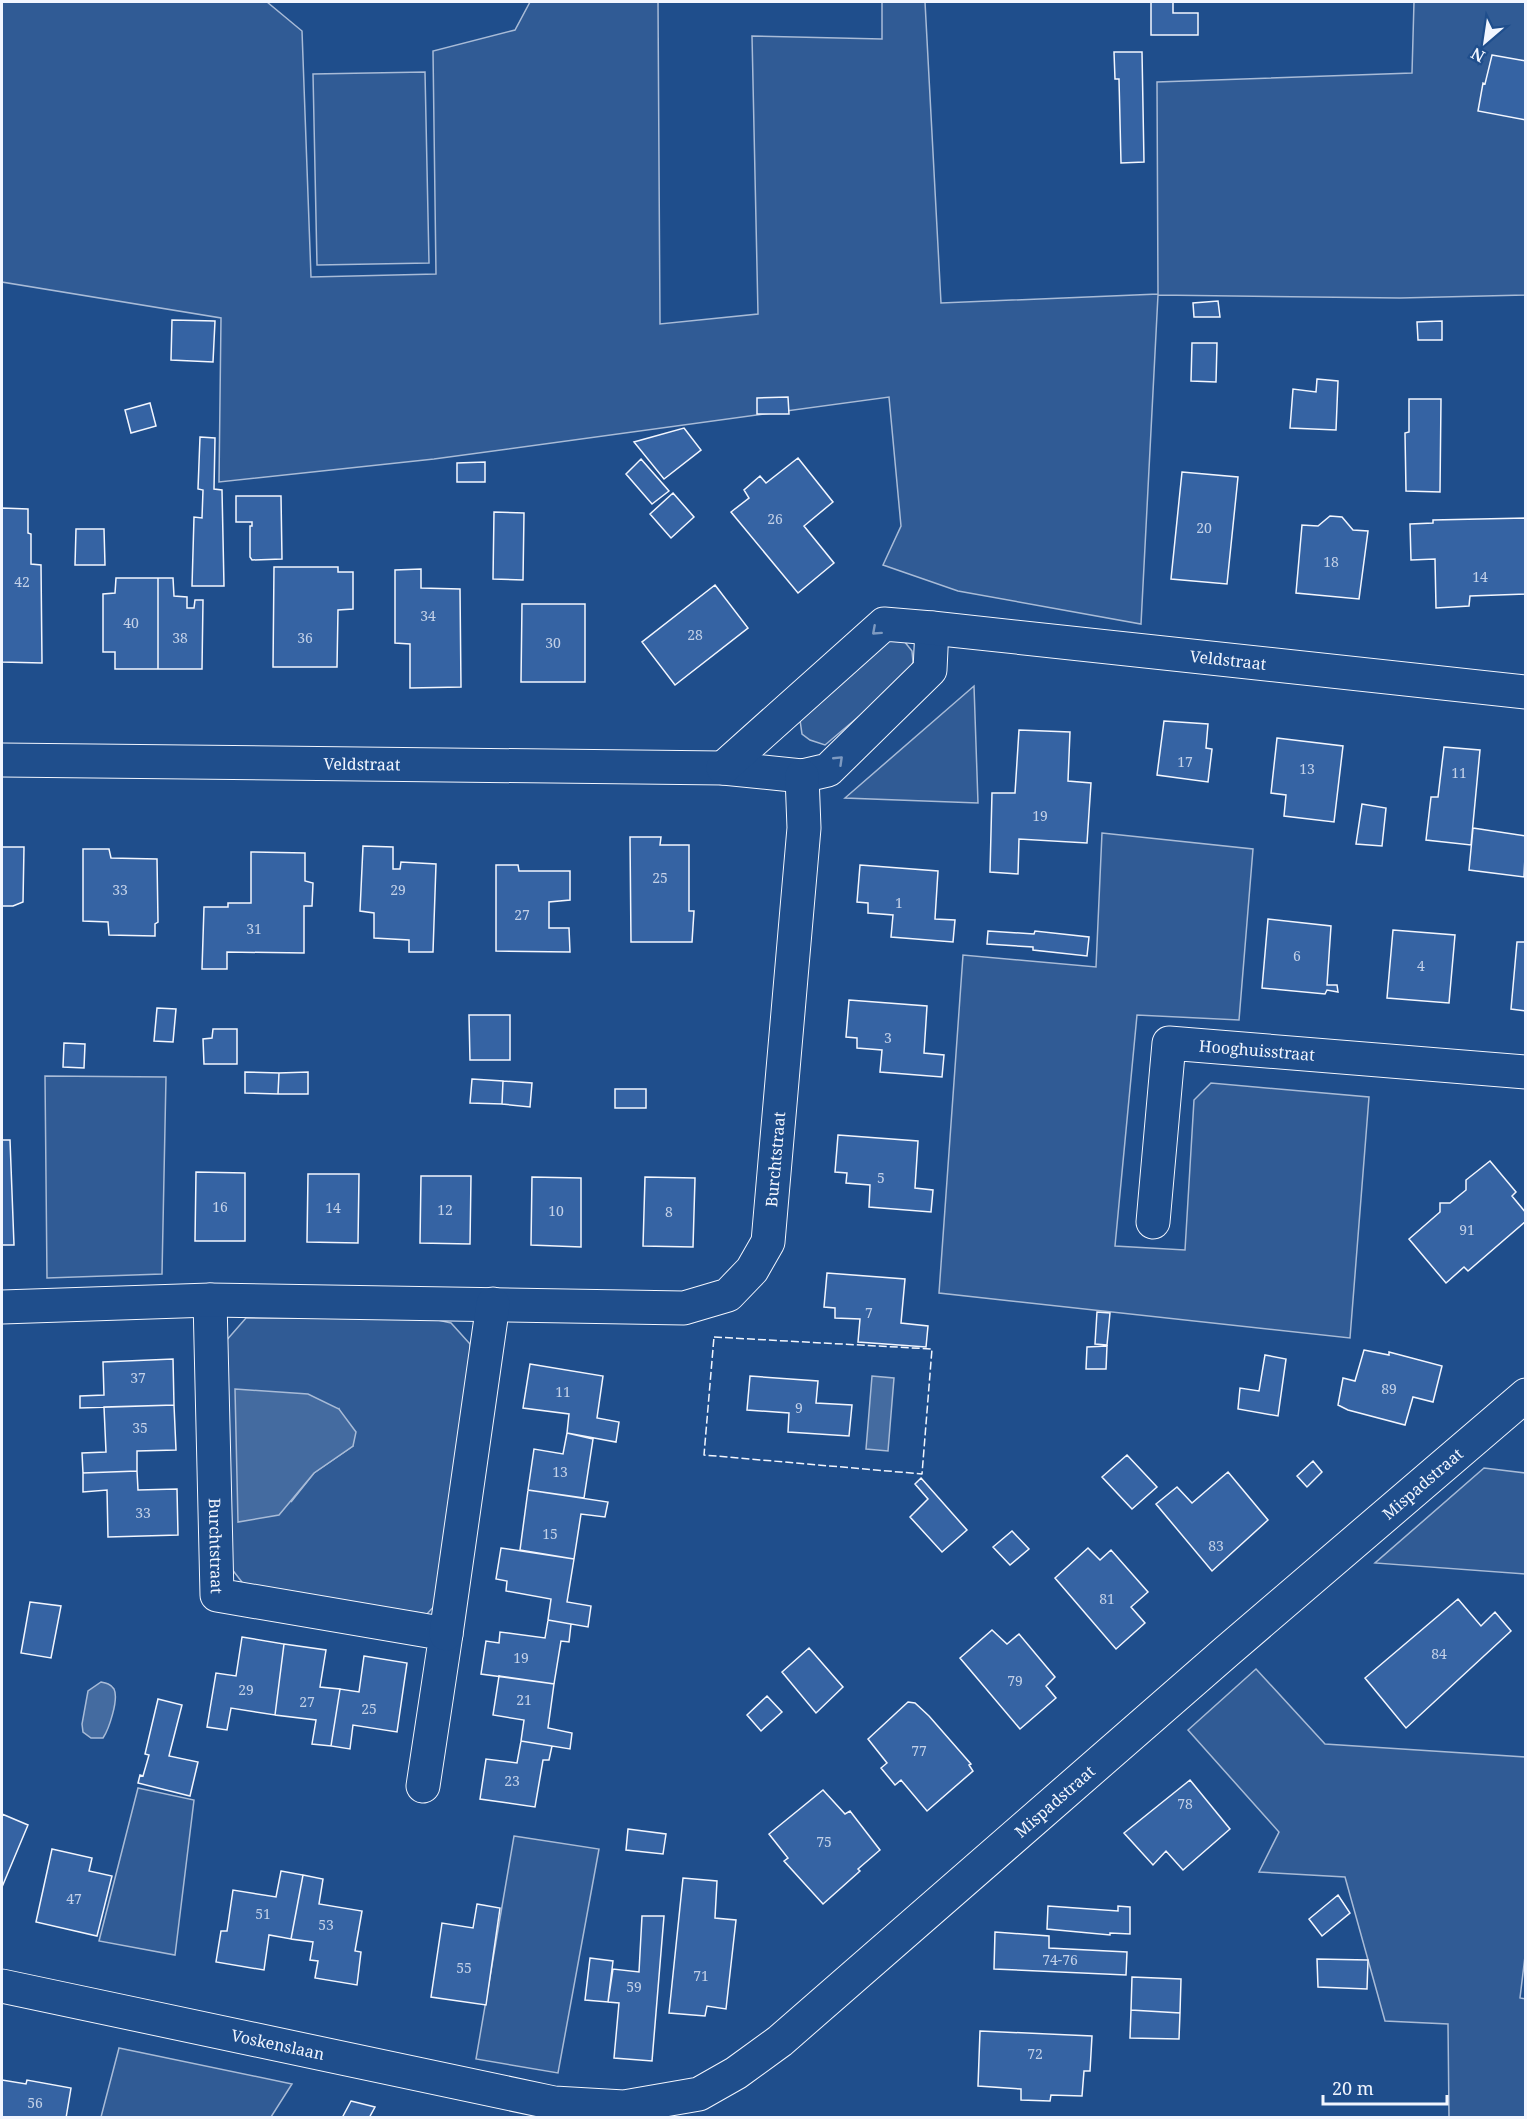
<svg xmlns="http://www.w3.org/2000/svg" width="1527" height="2119" font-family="'Noto Serif',serif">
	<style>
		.built { fill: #305b95; stroke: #a8bbd7; stroke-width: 1.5; fill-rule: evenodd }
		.water { fill: #446ba0; stroke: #a8bbd7; stroke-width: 1.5 }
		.building { fill: #3563a3; stroke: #f2f6ff; stroke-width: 1.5 }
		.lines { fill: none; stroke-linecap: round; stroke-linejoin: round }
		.minor-casing { stroke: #f2f6ff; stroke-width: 35 }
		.minor { stroke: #1f4e8c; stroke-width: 33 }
		.fence { stroke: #f2f6ff; stroke-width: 1.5; stroke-dasharray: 8 3; stroke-linecap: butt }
		.oneway { stroke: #7e9ac0 }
		.labels { text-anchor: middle; stroke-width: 4.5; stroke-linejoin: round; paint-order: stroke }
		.number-label { font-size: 14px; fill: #c3d1e8 }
		.street-label { font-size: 16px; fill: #f2f6ff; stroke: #1f4e8c }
	</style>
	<rect width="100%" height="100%" fill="#1f4e8c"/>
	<path class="built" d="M 2,2 L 267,2 L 302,31 L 311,277 L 436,274 L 433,51 L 515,30 L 530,2 L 658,2 L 660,324 L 758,314 L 752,36 L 882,39 L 882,2 L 925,2 L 941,303 L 1158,294 L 1157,82 L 1412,73 L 1414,2 L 1525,2 L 1525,295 L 1400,298 L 1158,295 L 1141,624 L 958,591 L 883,565 L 901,526 L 889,397 L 434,459 L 219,482 L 221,318 L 2,282 Z
		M 425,72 L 429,263 L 317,265 L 313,74 Z
		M 886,641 L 904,641 L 912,651 L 913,662 L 909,674 L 825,745 L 810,740 L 802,734 L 800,720 Z
		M 974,686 L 978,803 L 845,798 Z
		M 1102,833 L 1253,849 L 1239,1020 L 1137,1015 L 1115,1246 L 1185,1250 L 1194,1100 L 1211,1083 L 1369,1097 L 1350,1338 L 939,1293 L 963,955 L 1096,967 Z
		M 45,1076 L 166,1077 L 162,1274 L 47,1278 Z
		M 246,1318 L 429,1318 L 451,1323 L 470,1344 L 472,1373 L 437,1603 L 427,1614 L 245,1586 L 231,1568 L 225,1342 ZM 339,1409 L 353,1446 L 314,1473 L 291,1502 Z
		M 1484,1468 L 1525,1473 L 1525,1574 L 1375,1563 Z
		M 1256,1669 L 1325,1744 L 1525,1757 L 1526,1948 L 1520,1998 L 1526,1999 L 1525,2117 L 1449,2117 L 1448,2024 L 1385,2021 L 1345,1877 L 1259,1872 L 1279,1832 L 1188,1730 Z
		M 138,1788 L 194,1800 L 175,1955 L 99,1941 Z
		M 514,1836 L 599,1849 L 558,2073 L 476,2059 Z
		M 119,2048 L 292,2084 L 271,2117 L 101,2117 Z"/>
	<path class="water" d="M 872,1376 L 894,1378 L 888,1451 L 866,1449 Z
		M 235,1389 L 308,1394 L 339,1409 L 356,1432 L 353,1446 L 314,1473 L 279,1515 L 238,1522 Z
		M 101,1682 C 106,1683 111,1684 114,1689 C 119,1699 109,1729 103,1738 L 91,1738 L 83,1732 L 82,1724 L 88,1691 Z"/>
	<path class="building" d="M 1151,2 L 1173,2 L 1173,13 L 1198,13 L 1198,35 L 1151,35 Z
		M 1114,52 L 1142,52 L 1144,162 L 1121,163 L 1119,79 L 1115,79 Z
		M 1492,55 L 1526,61 L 1526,120 L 1478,111 L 1483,83 L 1485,84 Z
		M 1218,301 L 1220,317 L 1194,317 L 1193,303 Z
		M 172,320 L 215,321 L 213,362 L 171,360 Z
		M 1442,321 L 1442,340 L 1418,340 L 1417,322 Z
		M 1192,343 L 1217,343 L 1216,382 L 1191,381 Z
		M 1317,379 L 1338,381 L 1336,430 L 1290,428 L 1293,389 L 1316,392 Z
		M 788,397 L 789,414 L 757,414 L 757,398 Z
		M 1409,399 L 1441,399 L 1440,492 L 1406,491 L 1405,433 L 1409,432 Z
		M 150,403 L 156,426 L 131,433 L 125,410 Z
		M 684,428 L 701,450 L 664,479 L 634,442 Z
		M 200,437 L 215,438 L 214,489 L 222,490 L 224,586 L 192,586 L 194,517 L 202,518 L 203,490 L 198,489 Z
		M 798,458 L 833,502 L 804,526 L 834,563 L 798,593 L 731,512 L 749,498 L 744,490 L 760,476 L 766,483 Z
		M 641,459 L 669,491 L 652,504 L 626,474 Z
		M 485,462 L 485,482 L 457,482 L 457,463 Z
		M 1182,472 L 1238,477 L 1227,584 L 1171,579 Z
		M 673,493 L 694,517 L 671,538 L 650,514 Z
		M 236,496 L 281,496 L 282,559 L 252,560 L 250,557 L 250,526 L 252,526 L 252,522 L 236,522 Z
		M 2,508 L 28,509 L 28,533 L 31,534 L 31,564 L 41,565 L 42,663 L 2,662 Z
		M 494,512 L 524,513 L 523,580 L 493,579 Z
		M 1330,516 L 1342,517 L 1353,530 L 1368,531 L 1359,599 L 1296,593 L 1302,525 L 1318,526 Z
		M 1526,518 L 1526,594 L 1470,596 L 1469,606 L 1436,608 L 1435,559 L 1411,560 L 1410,524 L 1433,523 L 1433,520 Z
		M 76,529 L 104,529 L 105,565 L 75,565 Z
		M 274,567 L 338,567 L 338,572 L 353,572 L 353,609 L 338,610 L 337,667 L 273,667 Z
		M 421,569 L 421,588 L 460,589 L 461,687 L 410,688 L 410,644 L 395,643 L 395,570 Z
		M 116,578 L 158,578 L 158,669 L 115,669 L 115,652 L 103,652 L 103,594 L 115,593 Z
		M 158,578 L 173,578 L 174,596 L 187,597 L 187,608 L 194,608 L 195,600 L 203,600 L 202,669 L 158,669 Z
		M 715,585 L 748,628 L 675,685 L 642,642 Z
		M 522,604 L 585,604 L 585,682 L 521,682 Z
		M 1164,721 L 1208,724 L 1206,748 L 1212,749 L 1208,782 L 1157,775 Z
		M 1019,730 L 1070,732 L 1068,781 L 1091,783 L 1087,843 L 1019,839 L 1018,874 L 990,872 L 992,793 L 1015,793 Z
		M 1277,738 L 1343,746 L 1334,822 L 1284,816 L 1286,795 L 1271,793 Z
		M 1444,747 L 1480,750 L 1471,845 L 1426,840 L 1431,797 L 1438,797 Z
		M 1362,804 L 1386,808 L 1382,846 L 1356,844 Z
		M 1473,828 L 1526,836 L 1524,877 L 1469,870 Z
		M 630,837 L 661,837 L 660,845 L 689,845 L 689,911 L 694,911 L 692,942 L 631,942 Z
		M 363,846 L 393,847 L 393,869 L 400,869 L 401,862 L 436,864 L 433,952 L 409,952 L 409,940 L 374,938 L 374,913 L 360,911 Z
		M 2,847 L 24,847 L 23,902 L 13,906 L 2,906 Z
		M 83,849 L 109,849 L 111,858 L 157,859 L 158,922 L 155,924 L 155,936 L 109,935 L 108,922 L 83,921 Z
		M 251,852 L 305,853 L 305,881 L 313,883 L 312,906 L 304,906 L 304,953 L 227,952 L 227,969 L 202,969 L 204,907 L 228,907 L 228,903 L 251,903 Z
		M 496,865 L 518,865 L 519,871 L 570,871 L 570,900 L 549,902 L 549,928 L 569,928 L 570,952 L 496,951 Z
		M 860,865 L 938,871 L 935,919 L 955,920 L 953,942 L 891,937 L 893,915 L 868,913 L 868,903 L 857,902 Z
		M 1268,919 L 1331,926 L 1327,985 L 1337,985 L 1338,992 L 1327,990 L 1325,994 L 1262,988 Z
		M 1393,930 L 1455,935 L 1449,1003 L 1387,998 Z
		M 988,931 L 1034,934 L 1035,931 L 1089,937 L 1087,956 L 1033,950 L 1033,947 L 987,944 Z
		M 1517,942 L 1526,942 L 1526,1011 L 1511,1009 Z
		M 849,1000 L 927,1006 L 924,1053 L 944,1055 L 942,1077 L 880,1072 L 882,1050 L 857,1048 L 857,1038 L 846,1037 Z
		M 157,1008 L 176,1009 L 173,1042 L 154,1041 Z
		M 469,1015 L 510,1015 L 510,1060 L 470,1060 Z
		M 213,1029 L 237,1029 L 237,1064 L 204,1064 L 203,1039 L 212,1038 Z
		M 64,1043 L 85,1044 L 84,1068 L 63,1067 Z
		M 245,1072 L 279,1073 L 278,1094 L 245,1093 Z
		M 308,1072 L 308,1094 L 278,1094 L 279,1073 Z
		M 472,1079 L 503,1081 L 502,1104 L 470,1103 Z
		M 503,1081 L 532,1083 L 530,1107 L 502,1104 Z
		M 615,1089 L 646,1089 L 646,1108 L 615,1108 Z
		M 838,1135 L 918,1141 L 915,1188 L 933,1190 L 931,1212 L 869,1207 L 870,1185 L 846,1183 L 847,1173 L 835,1172 Z
		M 2,1140 L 10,1140 L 14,1245 L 2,1245 Z
		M 1490,1161 L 1516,1192 L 1512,1196 L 1526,1213 L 1526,1221 L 1468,1271 L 1464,1267 L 1446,1283 L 1409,1239 L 1440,1212 L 1440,1203 L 1450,1203 L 1466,1190 L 1466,1180 Z
		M 196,1172 L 245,1173 L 245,1241 L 195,1241 Z
		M 308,1174 L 359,1174 L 358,1243 L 307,1242 Z
		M 421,1176 L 471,1176 L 470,1244 L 420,1243 Z
		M 532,1177 L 581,1178 L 581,1247 L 531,1245 Z
		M 645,1177 L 695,1178 L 693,1247 L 643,1246 Z
		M 827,1273 L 905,1279 L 901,1323 L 928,1326 L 926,1347 L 858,1342 L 860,1319 L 835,1318 L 835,1308 L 824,1307 Z
		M 1097,1312 L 1110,1313 L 1107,1345 L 1095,1344 Z
		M 1107,1346 L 1106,1369 L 1086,1369 L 1087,1347 Z
		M 1364,1350 L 1389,1355 L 1389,1352 L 1442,1366 L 1433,1402 L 1413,1397 L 1405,1425 L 1348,1410 L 1338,1405 L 1343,1378 L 1355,1381 Z
		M 1265,1355 L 1286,1359 L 1278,1416 L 1238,1409 L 1240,1388 L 1259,1391 Z
		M 173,1359 L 174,1405 L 80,1408 L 80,1396 L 104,1395 L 103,1362 Z
		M 530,1364 L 603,1376 L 597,1418 L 619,1422 L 616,1442 L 567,1433 L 569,1414 L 523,1408 Z
		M 750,1376 L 818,1381 L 816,1403 L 852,1405 L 849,1436 L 788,1432 L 789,1413 L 747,1410 Z
		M 174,1405 L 176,1450 L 137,1451 L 137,1471 L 83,1473 L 82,1453 L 106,1452 L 104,1407 Z
		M 567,1433 L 593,1439 L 584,1498 L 528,1490 L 534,1449 L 563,1454 Z
		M 1127,1455 L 1157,1487 L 1132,1509 L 1102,1477 Z
		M 1313,1461 L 1322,1472 L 1307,1487 L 1297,1476 Z
		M 137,1471 L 138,1490 L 177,1489 L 178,1535 L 108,1537 L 107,1490 L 83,1492 L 83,1473 Z
		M 1228,1472 L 1268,1520 L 1212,1571 L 1156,1504 L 1177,1487 L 1192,1503 Z
		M 921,1478 L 967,1530 L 942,1552 L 910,1517 L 928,1499 L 915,1484 Z
		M 528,1490 L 608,1502 L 605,1517 L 581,1514 L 574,1559 L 520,1550 Z
		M 1012,1531 L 1029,1549 L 1010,1565 L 993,1547 Z
		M 501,1548 L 574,1559 L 567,1602 L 591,1606 L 588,1627 L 548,1620 L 551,1599 L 506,1591 L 507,1581 L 496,1579 Z
		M 1088,1548 L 1100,1560 L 1111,1550 L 1148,1592 L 1131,1607 L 1145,1623 L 1116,1649 L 1055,1578 Z
		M 1458,1599 L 1481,1626 L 1495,1612 L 1511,1631 L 1406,1728 L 1365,1678 Z
		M 30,1602 L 61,1606 L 51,1658 L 21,1653 Z
		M 548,1620 L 571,1624 L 569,1642 L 561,1641 L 554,1684 L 481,1674 L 486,1641 L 499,1643 L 500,1632 L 545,1638 Z
		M 992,1630 L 1007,1644 L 1019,1634 L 1055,1677 L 1046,1686 L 1056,1698 L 1020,1729 L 960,1658 Z
		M 242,1637 L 284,1644 L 275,1715 L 231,1708 L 227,1730 L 207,1727 L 216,1673 L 236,1676 Z
		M 284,1644 L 326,1650 L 320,1687 L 340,1689 L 331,1746 L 312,1744 L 316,1720 L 275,1715 Z
		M 809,1648 L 843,1687 L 816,1713 L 782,1672 Z
		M 364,1656 L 407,1663 L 397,1732 L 353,1725 L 350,1749 L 331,1746 L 340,1689 L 359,1692 Z
		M 499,1676 L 554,1684 L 548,1728 L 572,1733 L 570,1749 L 521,1741 L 524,1720 L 493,1715 Z
		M 767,1696 L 782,1712 L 761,1731 L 747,1715 Z
		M 158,1699 L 182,1705 L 169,1756 L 198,1762 L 190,1796 L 138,1783 L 140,1775 L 143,1776 L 149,1755 L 145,1754 Z
		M 908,1702 L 915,1703 L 929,1716 L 971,1764 L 969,1765 L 973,1771 L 927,1811 L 901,1780 L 895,1785 L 881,1768 L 887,1763 L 868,1739 Z
		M 521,1741 L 552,1746 L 549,1760 L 543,1760 L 535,1807 L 480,1799 L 486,1759 L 517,1763 Z
		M 1190,1780 L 1230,1829 L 1183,1870 L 1166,1851 L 1153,1865 L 1124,1833 Z
		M 823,1790 L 845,1814 L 850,1811 L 880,1850 L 858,1869 L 860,1871 L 823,1904 L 784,1861 L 788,1858 L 769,1834 Z
		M 2,1814 L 28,1825 L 2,1887 Z
		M 628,1829 L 666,1834 L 663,1854 L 626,1850 Z
		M 52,1849 L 92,1858 L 89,1871 L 112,1876 L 97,1936 L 36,1922 Z
		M 281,1871 L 303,1875 L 291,1939 L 269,1935 L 264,1970 L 216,1962 L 221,1931 L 227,1931 L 233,1890 L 276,1897 Z
		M 303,1875 L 323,1879 L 319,1904 L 362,1911 L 355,1951 L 361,1952 L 357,1985 L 315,1978 L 318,1961 L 310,1960 L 313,1942 L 291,1939 Z
		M 683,1878 L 717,1881 L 715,1918 L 736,1920 L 726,2009 L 707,2006 L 705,2016 L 669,2013 Z
		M 1338,1895 L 1350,1913 L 1322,1936 L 1309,1919 Z
		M 477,1904 L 500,1908 L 486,2005 L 431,1997 L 442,1923 L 473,1928 Z
		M 1048,1906 L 1118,1911 L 1118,1906 L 1130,1907 L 1130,1934 L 1110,1933 L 1110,1935 L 1047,1929 Z
		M 642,1916 L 664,1916 L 652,2061 L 614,2058 L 619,2003 L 608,2002 L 613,1969 L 639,1972 Z
		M 995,1932 L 1049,1936 L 1049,1948 L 1127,1952 L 1126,1975 L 994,1969 Z
		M 590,1958 L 613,1961 L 608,2002 L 585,2000 Z
		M 1317,1959 L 1368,1960 L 1367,1989 L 1318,1987 Z
		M 1132,1977 L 1181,1979 L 1180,2013 L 1131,2010 Z
		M 1131,2010 L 1180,2013 L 1179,2039 L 1130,2038 Z
		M 980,2031 L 1092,2036 L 1090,2071 L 1084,2071 L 1082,2096 L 1051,2095 L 1050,2101 L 1021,2100 L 1021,2089 L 978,2086 Z
		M 2,2080 L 26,2084 L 27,2080 L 71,2088 L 66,2118 L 2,2118 Z
		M 351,2101 L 375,2107 L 369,2118 L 342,2118 Z"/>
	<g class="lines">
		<g class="minor-casing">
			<g id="minor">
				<path id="s1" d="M 2,760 L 723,768 L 802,776 L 828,770 L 930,670 L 932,628"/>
				<path id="s2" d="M 723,768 L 884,624 L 932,628 L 1526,692"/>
				<path id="s3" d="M 1153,1222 L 1169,1043 L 1526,1072"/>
				<path id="s4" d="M 210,1300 L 217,1595 L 446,1634 L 423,1786"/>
				<path id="s5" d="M 2,1307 L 210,1300 L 684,1308 L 728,1295 L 752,1270 L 768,1242 L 804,828 L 802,776"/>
				<path d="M 446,1634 L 493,1304"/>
				<path id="s6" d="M 2,1986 L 554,2103 L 624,2107 L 699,2094 L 736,2073 L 780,2041 L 1226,1652 L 1526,1395"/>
			</g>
		</g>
		<use href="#minor" class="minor"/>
		<path class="fence" d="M 714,1337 L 932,1349 L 922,1474 L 704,1455 Z"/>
	</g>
	<defs><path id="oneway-chevron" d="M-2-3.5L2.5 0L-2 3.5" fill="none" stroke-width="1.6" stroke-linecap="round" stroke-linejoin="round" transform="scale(1.5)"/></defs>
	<g class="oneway">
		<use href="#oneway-chevron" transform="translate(876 631) rotate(138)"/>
		<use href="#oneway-chevron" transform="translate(839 760) rotate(-44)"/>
	</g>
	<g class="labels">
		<g class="number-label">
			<text x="775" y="524">26</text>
			<text x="1204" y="533">20</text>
			<text x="1331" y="567">18</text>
			<text x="1480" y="582">14</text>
			<text x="22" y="587">42</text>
			<text x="428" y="621">34</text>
			<text x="131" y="628">40</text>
			<text x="695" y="640">28</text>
			<text x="180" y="643">38</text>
			<text x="305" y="643">36</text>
			<text x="553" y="648">30</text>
			<text x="1185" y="767">17</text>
			<text x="1307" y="774">13</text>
			<text x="1459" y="778">11</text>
			<text x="1040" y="821">19</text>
			<text x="660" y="883">25</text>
			<text x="120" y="895">33</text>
			<text x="398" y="895">29</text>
			<text x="899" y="908">1</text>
			<text x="522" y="920">27</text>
			<text x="254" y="934">31</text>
			<text x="1297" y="961">6</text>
			<text x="1421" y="971">4</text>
			<text x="888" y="1043">3</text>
			<text x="881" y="1183">5</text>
			<text x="220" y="1212">16</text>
			<text x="333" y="1213">14</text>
			<text x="445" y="1215">12</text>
			<text x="556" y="1216">10</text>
			<text x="669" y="1217">8</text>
			<text x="1467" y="1235">91</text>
			<text x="869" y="1318">7</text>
			<text x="138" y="1383">37</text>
			<text x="1389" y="1394">89</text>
			<text x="563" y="1397">11</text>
			<text x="799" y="1413">9</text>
			<text x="140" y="1433">35</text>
			<text x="560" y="1477">13</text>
			<text x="143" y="1518">33</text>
			<text x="550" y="1539">15</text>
			<text x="1216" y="1551">83</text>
			<text x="1107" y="1604">81</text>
			<text x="1439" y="1659">84</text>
			<text x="521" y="1663">19</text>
			<text x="1015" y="1686">79</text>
			<text x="246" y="1695">29</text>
			<text x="524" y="1705">21</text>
			<text x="307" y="1707">27</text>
			<text x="369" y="1714">25</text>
			<text x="919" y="1756">77</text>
			<text x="512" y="1786">23</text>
			<text x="1185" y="1809">78</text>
			<text x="824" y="1847">75</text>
			<text x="74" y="1904">47</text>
			<text x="263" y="1919">51</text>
			<text x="326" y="1930">53</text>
			<text x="1060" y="1965">74-76</text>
			<text x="464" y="1973">55</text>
			<text x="701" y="1981">71</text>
			<text x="634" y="1992">59</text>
			<text x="1035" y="2059">72</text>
			<text x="35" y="2108">56</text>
		</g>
		<g class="street-label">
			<text dy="6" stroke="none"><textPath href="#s2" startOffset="562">Veldstraat</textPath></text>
			<text dy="6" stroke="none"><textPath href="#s1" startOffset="360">Veldstraat</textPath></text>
			<text dy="6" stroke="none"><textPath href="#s3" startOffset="268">Hooghuisstraat</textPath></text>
			<text dy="6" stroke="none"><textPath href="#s5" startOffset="878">Burchtstraat</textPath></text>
			<text dy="6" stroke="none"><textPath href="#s6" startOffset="1658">Mispadstraat</textPath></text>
			<text dy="6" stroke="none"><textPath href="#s4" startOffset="246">Burchtstraat</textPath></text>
			<text dy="6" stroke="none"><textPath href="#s6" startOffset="1172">Mispadstraat</textPath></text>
			<text dy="6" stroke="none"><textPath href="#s6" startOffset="282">Voskenslaan</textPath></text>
		</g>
	</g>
	<rect width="1527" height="2119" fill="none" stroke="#f2f6ff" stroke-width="6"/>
	<g transform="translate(1485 42) rotate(209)" stroke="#1f4e8c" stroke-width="4.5" paint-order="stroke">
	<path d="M0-4.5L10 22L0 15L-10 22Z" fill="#f2f6ff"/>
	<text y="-9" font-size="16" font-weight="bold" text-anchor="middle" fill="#f2f6ff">N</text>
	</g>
	<path d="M1323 2095v9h124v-9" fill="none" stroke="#f2f6ff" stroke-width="3"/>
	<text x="1332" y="2095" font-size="18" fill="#f2f6ff" stroke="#1f4e8c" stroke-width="4.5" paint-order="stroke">20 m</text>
</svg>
